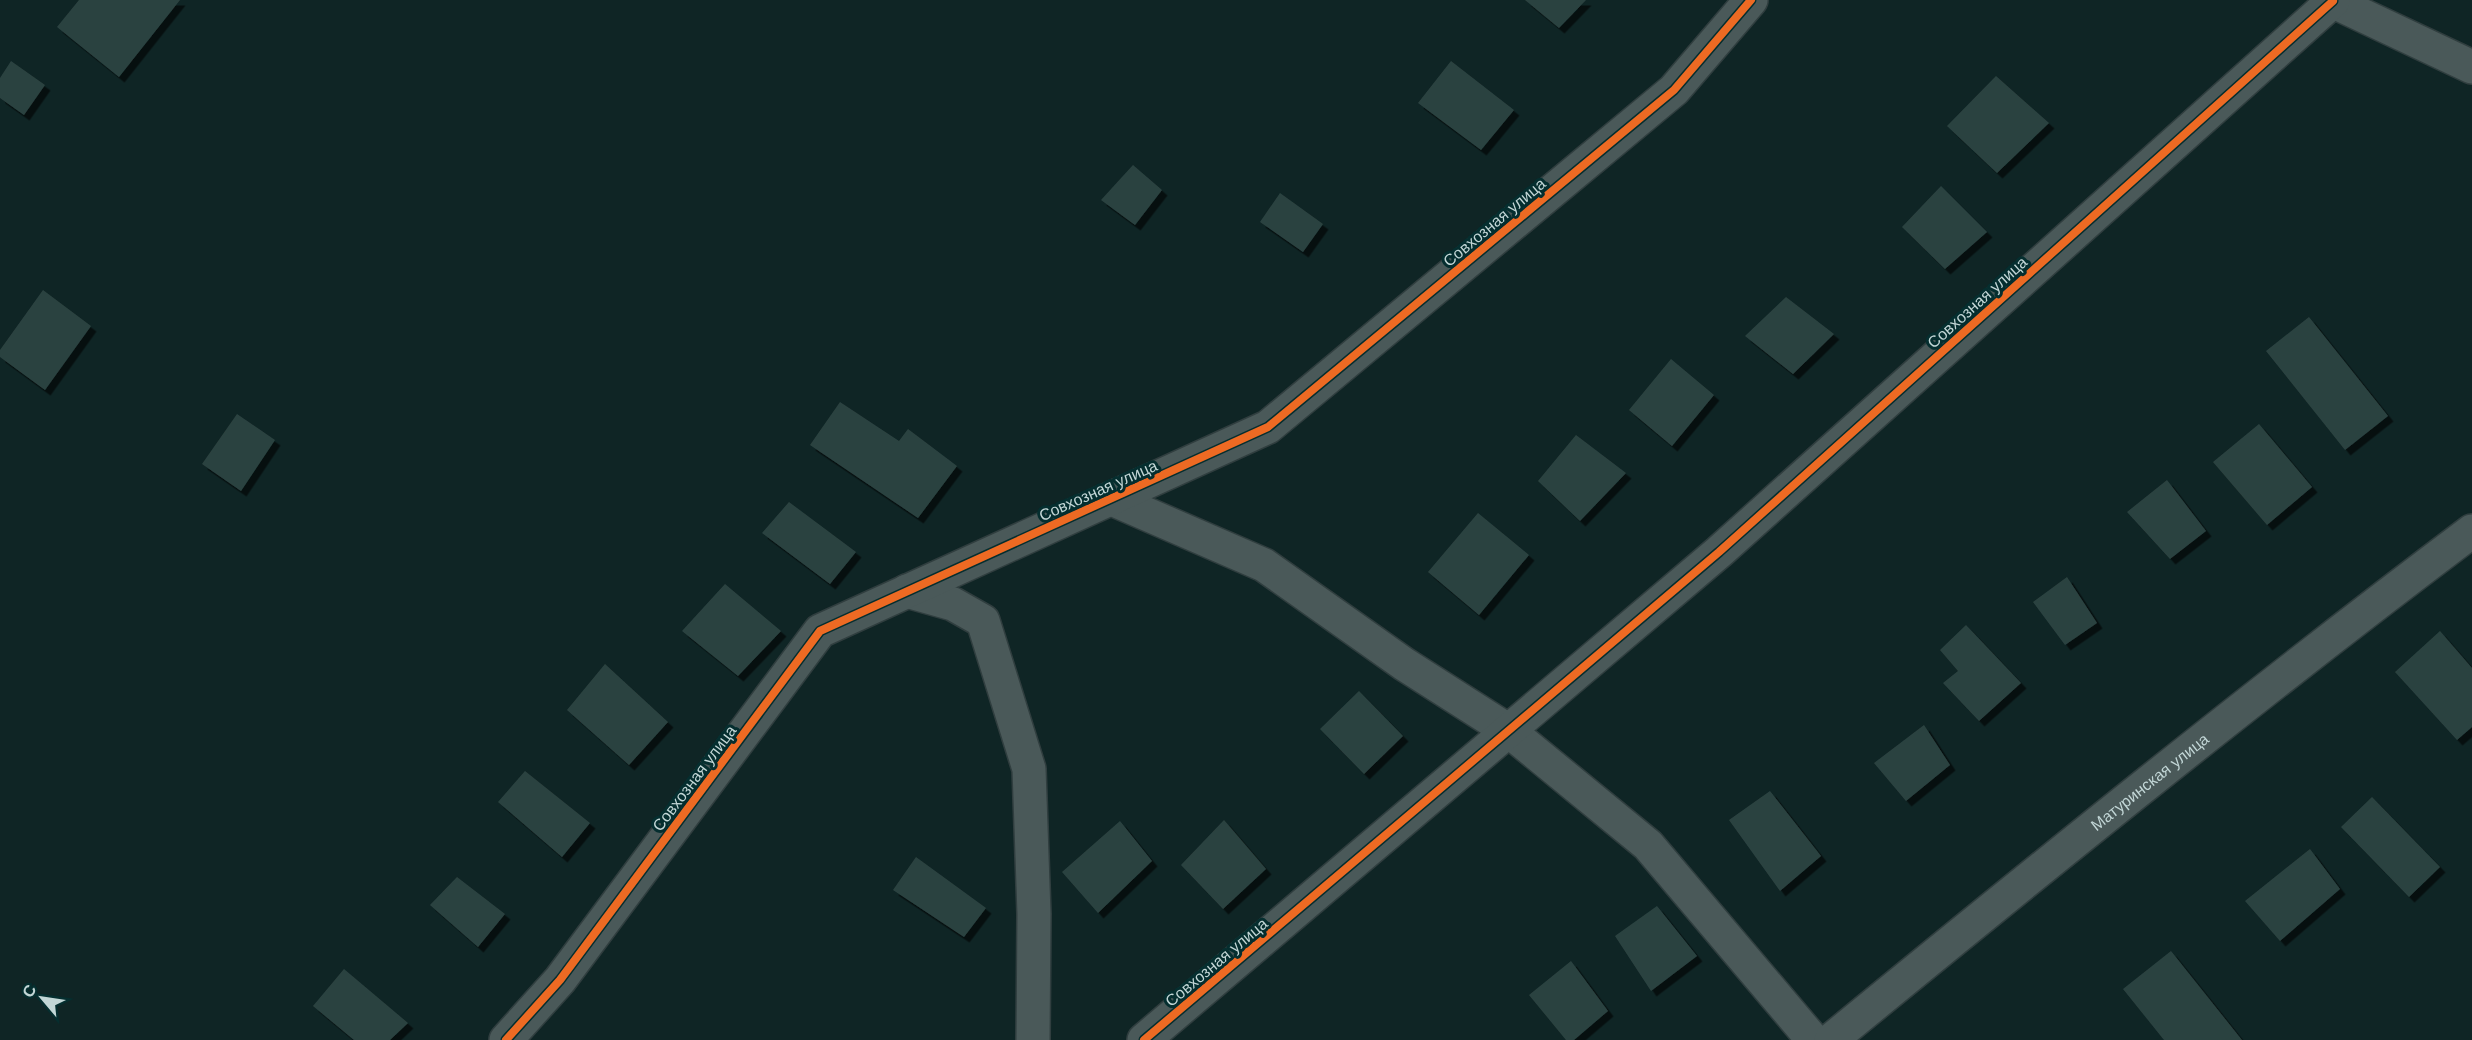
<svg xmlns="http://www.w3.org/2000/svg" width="2472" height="1040" font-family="Helvetica,sans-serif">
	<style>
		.building { fill: #2c4240; filter: url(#shadow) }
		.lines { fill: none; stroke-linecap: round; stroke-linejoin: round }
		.minor-casing { stroke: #303e3f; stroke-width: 36 }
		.minor { stroke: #4a5959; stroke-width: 33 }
		.cycleway-casing { stroke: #052e2f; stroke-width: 11 }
		.cycleway { stroke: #ed6a23; stroke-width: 8 }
		.labels { text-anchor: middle; stroke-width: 6; stroke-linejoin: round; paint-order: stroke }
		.street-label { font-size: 16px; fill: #c2d6d6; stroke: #052e2f }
	</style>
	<defs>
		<filter id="shadow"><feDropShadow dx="5.5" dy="5.5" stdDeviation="0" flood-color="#0009"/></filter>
	</defs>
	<rect width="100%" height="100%" fill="#0f2525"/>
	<path class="building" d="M 79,0 L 180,0 L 119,77 L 57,27 Z
		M 1525,0 L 1586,0 L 1559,28 Z
		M 11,61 L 45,85 L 24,115 L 0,98 L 0,78 Z
		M 1451,61 L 1514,110 L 1481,150 L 1418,103 Z
		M 1996,76 L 2049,123 L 1997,173 L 1947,126 Z
		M 1133,165 L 1162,190 L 1135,225 L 1101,200 Z
		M 1941,186 L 1987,232 L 1945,269 L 1902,227 Z
		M 1280,193 L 1323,224 L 1303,252 L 1260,222 Z
		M 43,290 L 91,326 L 45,390 L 0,357 L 0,350 Z
		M 1786,297 L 1834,334 L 1793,374 L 1745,336 Z
		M 2309,317 L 2388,416 L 2345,450 L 2266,351 Z
		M 1671,359 L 1714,395 L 1672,446 L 1629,410 Z
		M 840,402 L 899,441 L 908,429 L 957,466 L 918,518 L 810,445 Z
		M 237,414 L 275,440 L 241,491 L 202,464 Z
		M 2259,424 L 2312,487 L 2267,525 L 2213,462 Z
		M 1576,435 L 1626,473 L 1580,521 L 1538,481 Z
		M 2167,480 L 2206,531 L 2170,559 L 2127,512 Z
		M 789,502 L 856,552 L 830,584 L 762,533 Z
		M 1478,513 L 1529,555 L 1479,615 L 1428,572 Z
		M 2067,577 L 2097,623 L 2065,645 L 2033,602 Z
		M 725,584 L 781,631 L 738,676 L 682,631 Z
		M 1966,625 L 2021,683 L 1979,721 L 1943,683 L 1958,671 L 1940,650 Z
		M 2440,631 L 2472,668 L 2472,727 L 2457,740 L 2395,672 Z
		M 605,664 L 668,722 L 629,765 L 567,710 Z
		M 1359,691 L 1403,736 L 1364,774 L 1320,729 Z
		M 1924,725 L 1950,765 L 1906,801 L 1874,763 Z
		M 525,771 L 590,823 L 562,857 L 498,802 Z
		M 1770,791 L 1821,856 L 1780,891 L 1729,820 Z
		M 2372,797 L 2440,867 L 2409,897 L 2341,827 Z
		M 1224,820 L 1266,869 L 1223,909 L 1181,865 Z
		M 1120,821 L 1152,861 L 1098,913 L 1062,872 Z
		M 2310,849 L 2340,889 L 2280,941 L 2245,901 Z
		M 916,857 L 986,908 L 964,937 L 893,890 Z
		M 457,877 L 505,914 L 478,947 L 430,905 Z
		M 1657,906 L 1697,956 L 1651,991 L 1615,936 Z
		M 2171,951 L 2242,1040 L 2164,1040 L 2123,989 Z
		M 1571,961 L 1608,1011 L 1574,1040 L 1566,1040 L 1529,995 Z
		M 344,969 L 408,1023 L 390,1040 L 354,1040 L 313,1006 Z"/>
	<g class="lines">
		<g class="minor-casing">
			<g id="minor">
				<path d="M 2330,0 L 2472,67"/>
				<path d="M 1112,499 L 1264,565 L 1404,664 L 1509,731 L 1648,845 L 1813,1040"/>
				<path d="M 907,591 L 953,604 L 983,621 L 1029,769 L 1034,914 L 1033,1040"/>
				<path d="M 506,1040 L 560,980 L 820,631 L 1268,427 L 1674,90 L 1751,0"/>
				<path d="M 1144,1040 L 1719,552 L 2333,1"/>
				<path id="s1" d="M 1831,1040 C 2042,867 2254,695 2472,531"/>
			</g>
		</g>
		<use href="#minor" class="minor"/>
		<g class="cycleway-casing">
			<path id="cycleway" d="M 506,1040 L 560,980 L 820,631 L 1268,427 L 1674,90 L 1751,0
				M 1144,1040 L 1719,552 L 2333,1"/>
		</g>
		<use href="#cycleway" class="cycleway"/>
	</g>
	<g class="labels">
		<g class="street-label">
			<text transform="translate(1494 222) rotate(-40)" y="6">Совхозная улица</text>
			<text transform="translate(1977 302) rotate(-42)" y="6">Совхозная улица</text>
			<text transform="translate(1098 490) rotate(-24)" y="6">Совхозная улица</text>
			<text transform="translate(694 778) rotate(-53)" y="6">Совхозная улица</text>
			<text dy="6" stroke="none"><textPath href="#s1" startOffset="410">Матуринская улица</textPath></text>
			<text transform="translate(1216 962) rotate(-40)" y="6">Совхозная улица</text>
		</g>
	</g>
	<g transform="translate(42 998) rotate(299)" stroke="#052e2f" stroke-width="4.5" paint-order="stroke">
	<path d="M0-4.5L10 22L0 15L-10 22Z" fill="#c2d6d6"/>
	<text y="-9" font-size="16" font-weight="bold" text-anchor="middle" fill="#c2d6d6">С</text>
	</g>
</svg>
